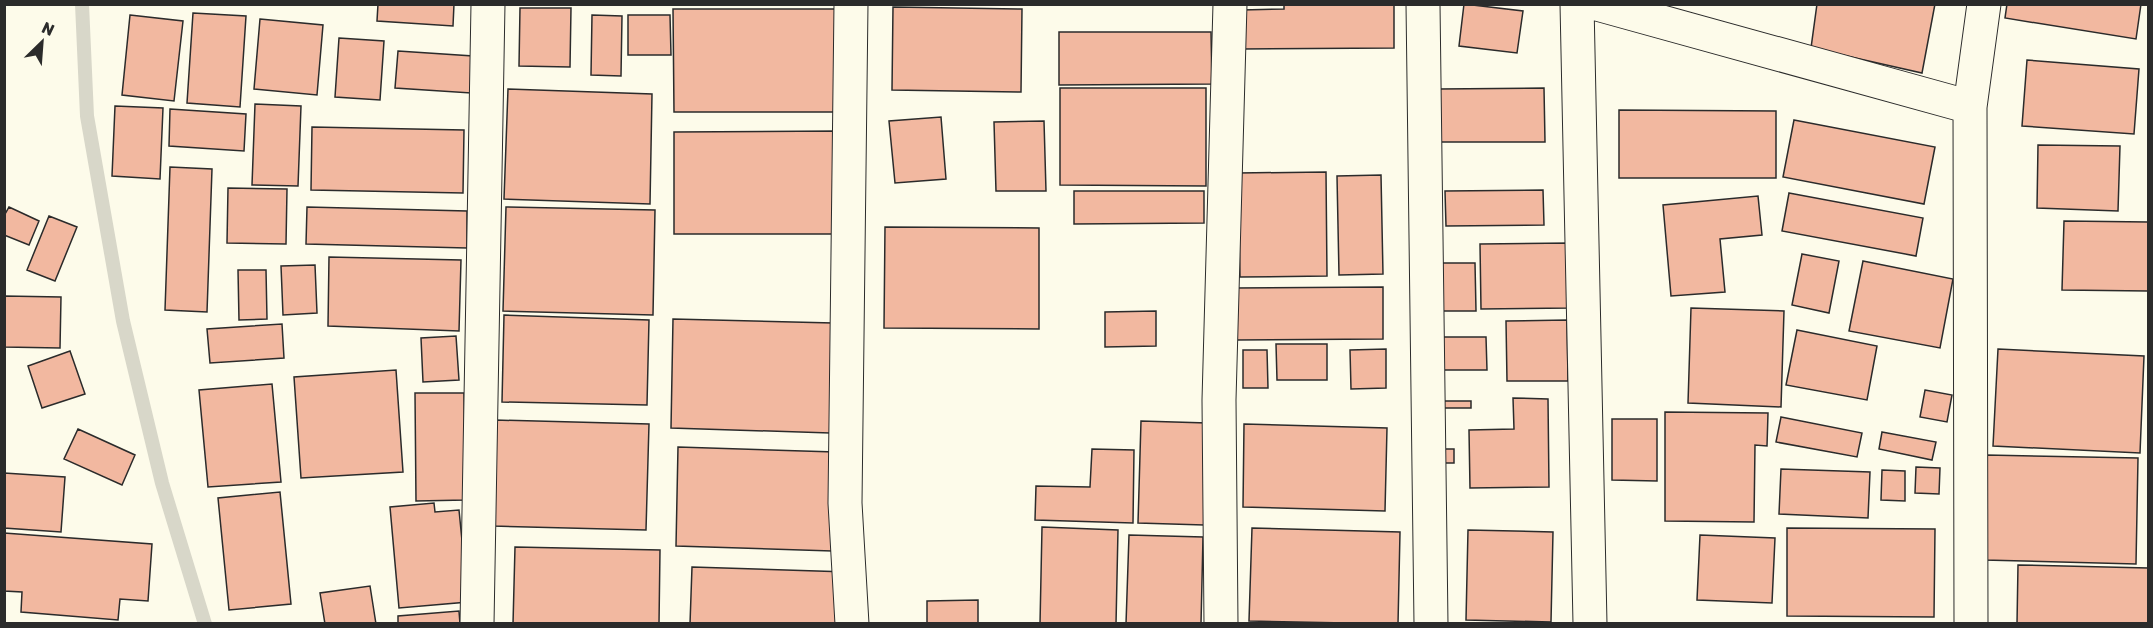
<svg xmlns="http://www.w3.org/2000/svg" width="2153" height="628" font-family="Rubik,sans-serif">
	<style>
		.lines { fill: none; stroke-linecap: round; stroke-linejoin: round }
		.stream { stroke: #d8d7c9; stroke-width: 14 }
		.building { fill: #f2b8a0; stroke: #2b2b2b; stroke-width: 1.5 }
		.minor-casing { stroke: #2b2b2b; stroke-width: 35 }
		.minor { stroke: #fdfbea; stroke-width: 33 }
	</style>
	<rect width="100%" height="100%" fill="#fdfbea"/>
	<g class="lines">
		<path class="stream" d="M 82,4 L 87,116 L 123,321 L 162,483 L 205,624"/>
	</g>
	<path class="building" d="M 378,4 L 454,4 L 453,26 L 377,21 Z
		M 1284,4 L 1394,4 L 1394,48 L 1242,49 L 1242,10 L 1284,9 Z
		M 1464,4 L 1523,11 L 1517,53 L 1459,46 Z
		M 1817,4 L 1935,4 L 1922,73 L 1811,48 Z
		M 2007,4 L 2141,4 L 2136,39 L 2005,18 Z
		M 893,7 L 1022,9 L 1021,92 L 892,90 Z
		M 520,8 L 571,8 L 570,67 L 519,66 Z
		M 673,9 L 837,9 L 837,112 L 674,112 Z
		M 193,13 L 246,16 L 240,107 L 187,103 Z
		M 130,15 L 183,21 L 174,101 L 122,95 Z
		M 592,15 L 622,16 L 621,76 L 591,75 Z
		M 628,15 L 670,15 L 671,55 L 628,55 Z
		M 260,19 L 323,25 L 317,95 L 254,89 Z
		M 1059,32 L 1211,32 L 1212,84 L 1059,85 Z
		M 339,38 L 384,41 L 380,100 L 335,97 Z
		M 398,51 L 473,56 L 471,93 L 395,88 Z
		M 2027,60 L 2139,69 L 2134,134 L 2022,126 Z
		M 1060,88 L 1206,88 L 1206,186 L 1060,185 Z
		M 1544,88 L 1545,142 L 1439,142 L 1439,89 Z
		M 508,89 L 652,94 L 650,204 L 504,199 Z
		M 255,104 L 301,106 L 298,186 L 252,185 Z
		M 115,106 L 163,108 L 160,179 L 112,176 Z
		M 170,109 L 246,114 L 244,151 L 169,146 Z
		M 1619,110 L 1776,111 L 1776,178 L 1619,178 Z
		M 941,117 L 946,179 L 895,183 L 889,121 Z
		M 1794,120 L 1935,147 L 1924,204 L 1783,177 Z
		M 1044,121 L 1046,191 L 996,191 L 994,122 Z
		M 312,127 L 464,130 L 463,193 L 311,190 Z
		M 837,131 L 838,234 L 674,234 L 674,132 Z
		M 2038,145 L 2120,146 L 2118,211 L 2037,208 Z
		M 170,167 L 212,169 L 207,312 L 165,310 Z
		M 1326,172 L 1327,276 L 1240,277 L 1238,173 Z
		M 1381,175 L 1383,274 L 1339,275 L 1337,176 Z
		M 228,188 L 287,189 L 286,244 L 227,243 Z
		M 1543,190 L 1544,225 L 1446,226 L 1445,191 Z
		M 1074,191 L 1204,191 L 1204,223 L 1074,224 Z
		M 1789,193 L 1923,218 L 1916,256 L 1782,231 Z
		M 1758,196 L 1762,235 L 1720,239 L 1725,292 L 1671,296 L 1663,205 Z
		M 9,207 L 39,221 L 29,245 L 4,235 L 4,216 Z
		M 307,207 L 467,211 L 467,248 L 306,244 Z
		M 506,207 L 655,210 L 653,315 L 503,311 Z
		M 49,216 L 77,227 L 55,281 L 27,270 Z
		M 2064,221 L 2148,222 L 2148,291 L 2062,290 Z
		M 885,227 L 1039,228 L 1039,329 L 884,328 Z
		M 1570,243 L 1571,308 L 1481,309 L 1480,244 Z
		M 1802,254 L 1839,261 L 1829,313 L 1792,305 Z
		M 329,257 L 461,260 L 459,331 L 328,326 Z
		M 1863,261 L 1953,279 L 1940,348 L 1849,331 Z
		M 1441,263 L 1475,263 L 1476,311 L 1442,311 Z
		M 315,265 L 317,313 L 283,315 L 281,266 Z
		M 238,270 L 266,270 L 267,319 L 239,320 Z
		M 1383,287 L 1383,339 L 1236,340 L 1235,288 Z
		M 4,296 L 61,297 L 60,348 L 4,347 Z
		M 1691,308 L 1784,311 L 1781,407 L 1688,403 Z
		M 1156,311 L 1156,346 L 1105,347 L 1105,312 Z
		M 504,315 L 649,320 L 647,405 L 502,402 Z
		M 673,319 L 833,323 L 830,433 L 671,428 Z
		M 1567,320 L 1568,381 L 1507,381 L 1506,321 Z
		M 282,324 L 284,358 L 210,363 L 207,329 Z
		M 1797,330 L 1877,346 L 1867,400 L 1786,385 Z
		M 456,336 L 459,380 L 423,382 L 421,338 Z
		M 1440,337 L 1486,337 L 1487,370 L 1440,370 Z
		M 1276,344 L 1327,344 L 1327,380 L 1277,380 Z
		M 1386,349 L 1386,388 L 1351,389 L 1350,350 Z
		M 1998,349 L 2144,356 L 2140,453 L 1993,446 Z
		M 1243,350 L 1267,350 L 1268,388 L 1243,388 Z
		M 70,351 L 85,394 L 42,408 L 28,366 Z
		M 396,370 L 403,472 L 301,478 L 294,377 Z
		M 272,384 L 281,482 L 208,487 L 199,390 Z
		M 1925,390 L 1952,395 L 1947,422 L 1920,417 Z
		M 415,393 L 464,393 L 466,500 L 416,501 Z
		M 1513,398 L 1548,399 L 1549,487 L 1470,488 L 1469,430 L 1514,429 Z
		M 1440,401 L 1471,401 L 1471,408 L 1440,408 Z
		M 1665,412 L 1768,413 L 1767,446 L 1755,445 L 1754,522 L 1665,521 Z
		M 1781,417 L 1862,433 L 1857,457 L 1776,442 Z
		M 1612,419 L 1657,419 L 1657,481 L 1612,480 Z
		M 495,420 L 649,424 L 646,530 L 493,526 Z
		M 1141,421 L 1207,423 L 1204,525 L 1138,523 Z
		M 1244,424 L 1387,428 L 1385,511 L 1243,507 Z
		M 78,429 L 135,455 L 122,485 L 64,459 Z
		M 1882,432 L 1936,442 L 1932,460 L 1879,449 Z
		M 678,447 L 835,452 L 832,551 L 676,546 Z
		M 1092,449 L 1134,450 L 1133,523 L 1035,520 L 1036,486 L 1090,487 Z
		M 1439,449 L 1454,449 L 1454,463 L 1439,463 Z
		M 1986,455 L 2138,458 L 2136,564 L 1984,560 Z
		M 1916,467 L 1940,468 L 1939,494 L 1915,493 Z
		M 1781,469 L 1870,472 L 1868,518 L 1779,514 Z
		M 1882,470 L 1905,471 L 1905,501 L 1881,500 Z
		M 4,473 L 65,477 L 61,532 L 4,528 Z
		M 280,492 L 291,604 L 229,610 L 218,498 Z
		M 434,503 L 435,512 L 459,510 L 468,602 L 399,608 L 390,507 Z
		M 1042,527 L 1118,530 L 1116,624 L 1040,624 Z
		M 1252,528 L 1400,532 L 1398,624 L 1249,621 Z
		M 1787,528 L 1935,529 L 1934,617 L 1787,616 Z
		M 1468,530 L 1553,532 L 1551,622 L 1466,620 Z
		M 4,533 L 152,544 L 148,601 L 120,599 L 118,620 L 21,612 L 22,592 L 4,591 Z
		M 1129,535 L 1203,537 L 1201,624 L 1126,624 Z
		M 1700,535 L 1775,538 L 1772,603 L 1697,600 Z
		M 515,547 L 660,550 L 659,624 L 513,624 Z
		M 2018,565 L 2148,568 L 2148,624 L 2017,624 Z
		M 692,567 L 848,572 L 847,624 L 690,624 Z
		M 370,586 L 376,624 L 325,624 L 320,593 Z
		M 978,600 L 978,624 L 927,624 L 927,601 Z
		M 459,611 L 460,624 L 398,624 L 398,616 Z"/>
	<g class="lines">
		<g class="minor-casing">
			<path id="minor" d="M 851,4 L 845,503 L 852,624
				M 1423,4 L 1431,624
				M 1577,4 L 1590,624
				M 1597,4 L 1970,107
				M 477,624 L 488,4
				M 1221,624 L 1219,400 L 1230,4
				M 1971,624 L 1970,107 L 1984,4"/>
		</g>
		<use href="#minor" class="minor"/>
	</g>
	<rect width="2153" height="628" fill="none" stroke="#2b2b2b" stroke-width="12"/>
	<g transform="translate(42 42) rotate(25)" stroke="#fdfbea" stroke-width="4.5" paint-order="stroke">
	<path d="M0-4.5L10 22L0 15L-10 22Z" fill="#2b2b2b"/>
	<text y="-9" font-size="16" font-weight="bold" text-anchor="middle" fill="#2b2b2b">N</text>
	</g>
</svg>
